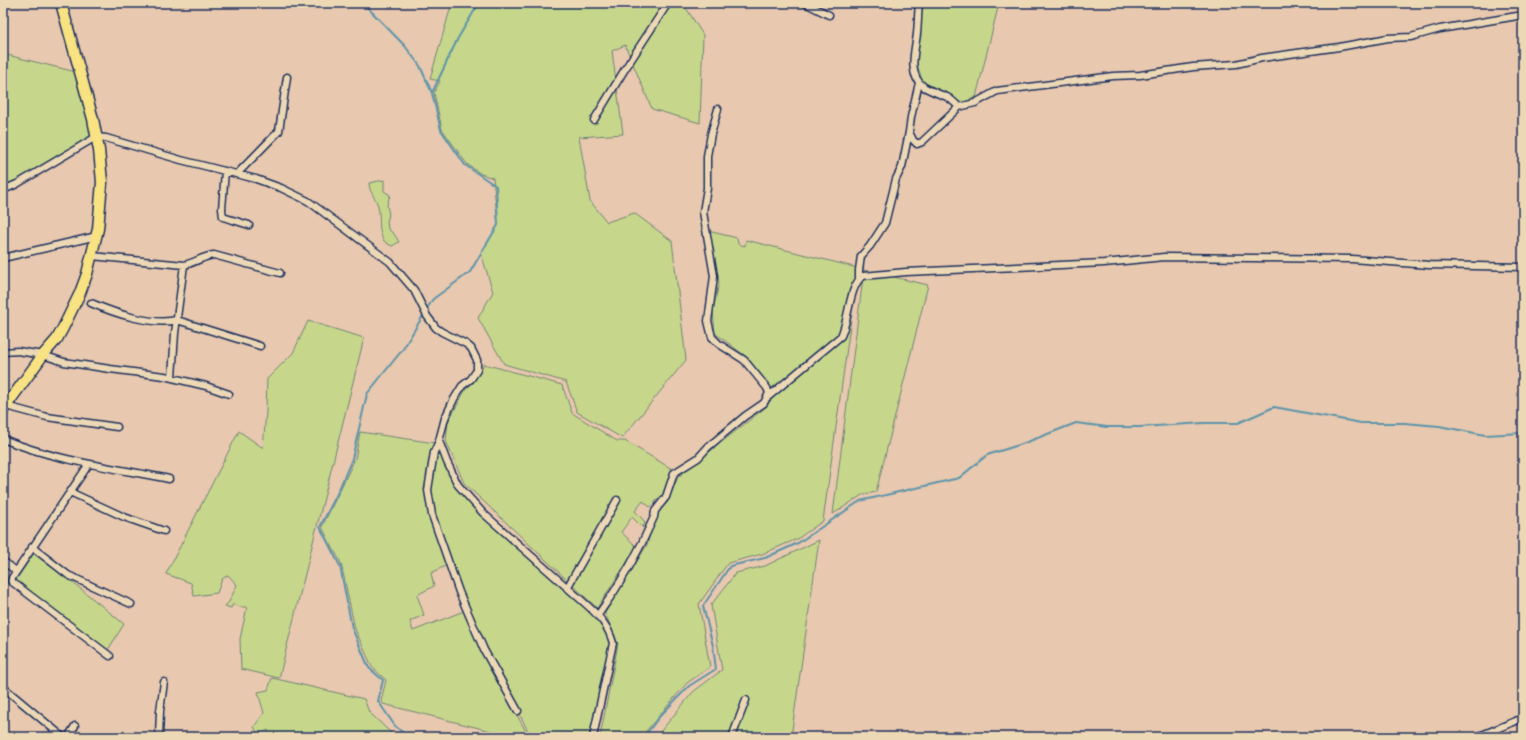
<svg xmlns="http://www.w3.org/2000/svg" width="1526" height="740" font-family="'Gochi Hand',sans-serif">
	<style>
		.green { fill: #c6d78b; stroke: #708374 }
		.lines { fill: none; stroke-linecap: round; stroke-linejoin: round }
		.stream { stroke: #5c94ab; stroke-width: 2 }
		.minor-casing { stroke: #1b2f5e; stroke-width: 9 }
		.trunk-casing { stroke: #1b2f5e; stroke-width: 13 }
		.minor { stroke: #edd8b6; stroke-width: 6 }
		.trunk { stroke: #f8e281; stroke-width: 10 }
	</style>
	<rect width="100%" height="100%" fill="#e8c8ae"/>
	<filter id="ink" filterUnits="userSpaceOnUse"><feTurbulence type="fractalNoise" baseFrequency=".025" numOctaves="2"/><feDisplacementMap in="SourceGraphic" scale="8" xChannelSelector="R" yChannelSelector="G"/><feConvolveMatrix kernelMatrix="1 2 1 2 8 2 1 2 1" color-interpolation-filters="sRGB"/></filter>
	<g filter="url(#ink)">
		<path class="green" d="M 452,3 L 683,3 L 703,35 L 700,123 L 652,109 L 625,45 L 612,51 L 623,134 L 579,137 L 590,201 L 607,222 L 634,213 L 672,241 L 686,360 L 622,438 L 577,412 L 566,382 L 504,364 L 478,318 L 493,292 L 481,253 L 498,225 L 493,178 L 481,174 L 467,164 L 442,129 L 434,93 L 440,81 L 430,79 Z
			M 923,3 L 999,3 L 976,97 L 960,104 L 950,95 L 923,82 L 916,62 Z
			M 3,54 L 80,73 L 96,137 L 3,189 Z
			M 384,180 L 384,191 L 390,195 L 387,205 L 389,215 L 387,221 L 388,229 L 394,234 L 399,242 L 392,246 C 390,245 386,243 384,241 C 377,231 381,217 378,206 C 376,198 369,192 369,183 Z
			M 708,231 L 737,238 L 738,244 L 745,246 L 746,240 L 858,268 L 823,521 L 797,539 L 762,554 L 728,563 L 699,604 L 710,667 L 687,683 L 641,737 L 600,737 L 618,644 L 605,613 L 647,545 L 656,514 L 667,503 L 678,477 L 766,407 L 775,394 L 748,358 L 715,333 L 713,311 L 719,282 Z
			M 864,270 L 928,285 L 876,492 L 862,495 L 833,514 Z
			M 308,321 L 364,338 L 279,678 L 241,669 L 240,639 L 247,607 L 240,607 L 233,604 L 231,608 L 225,606 L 229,602 L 237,585 L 228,575 L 222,579 L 217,593 L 194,596 L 191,583 L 166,574 L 239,431 L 263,448 L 266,412 L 267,379 L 293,353 Z
			M 484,364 L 562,385 L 572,413 L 617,441 L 625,441 L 672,469 L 663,494 L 650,507 L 643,501 L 635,511 L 645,522 L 643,528 L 632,517 L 621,532 L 637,547 L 597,608 L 464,483 L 446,441 L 448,422 L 466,389 L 474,382 Z
			M 360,432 L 435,443 L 431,451 L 427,472 L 426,491 L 447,565 L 431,573 L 434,586 L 417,595 L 424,615 L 410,621 L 413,631 L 464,611 L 482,651 L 529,737 L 515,737 L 383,704 L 381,701 L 386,680 L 372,667 L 355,629 L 341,563 L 322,527 L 355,459 Z
			M 439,447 L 456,487 L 601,622 L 611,642 L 591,737 L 531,737 C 500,675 470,617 448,551 C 441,531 432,510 431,489 C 431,475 435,461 439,447 Z
			M 819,540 L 791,737 L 656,737 L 693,692 L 722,670 L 711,605 L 736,573 L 765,566 Z
			M 35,552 L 124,624 L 106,653 L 16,580 Z
			M 272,678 L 364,699 L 369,712 L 389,731 L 394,737 L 270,737 L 268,730 L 259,735 L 254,727 L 264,713 L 258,692 L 268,690 Z"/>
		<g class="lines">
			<path class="stream" d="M 363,3 L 405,46 L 420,66 L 432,93 L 458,38 L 479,3
				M 426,310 L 433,299 L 470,272 L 498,225 L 496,186 L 465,165 L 441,130 L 432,93
				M 408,737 L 395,726 L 378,701 L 383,680 L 369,668 L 352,628 L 340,566 L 320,527 L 337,494 L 352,459 L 367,394 L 403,349 L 424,314
				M 644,737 L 659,717 L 689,686 L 716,669 L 713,646 L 703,606 L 730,566 L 765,558 L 798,543 L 860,501 L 959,478 L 987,455 L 1022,444 L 1076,423 L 1107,427 L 1140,427 L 1204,423 L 1238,423 L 1274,407 L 1361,423 L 1405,423 L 1439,426 L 1485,435 L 1523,433"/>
			<g class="minor-casing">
				<path id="minor" d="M 805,3 L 829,15
					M 919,3 C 918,13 918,24 917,34 C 915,51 907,75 924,87 C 931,91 939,94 947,97 C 951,99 955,103 959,107
					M 594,120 L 625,69 L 668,3
					M 909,132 L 911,117 L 919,83
					M 225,171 L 222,209 L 223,217 L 249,225
					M 237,174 L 279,131 L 287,77
					M 3,190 L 17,184 L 96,137 L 106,138 L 181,160 L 256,179 L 281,188 L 308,201 L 390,262 L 414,290 L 427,316 L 436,328 L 442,332 L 466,344 L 471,348 L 477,360 L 477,370 L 471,379 L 462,386 L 454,399 L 445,418 L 439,441 L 434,452 L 428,490 L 432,515 L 459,592 L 484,650 L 518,711
					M 92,256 L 184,265 C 195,263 203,256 214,255 L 280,273
					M 3,258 L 97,236
					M 859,279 L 859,270 L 861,256 L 870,246 L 885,223 L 896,179 L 902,167 L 909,132 L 913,140 L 917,144 L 922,142 L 959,107 L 975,103 L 997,91 L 1113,76 L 1140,75 L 1193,67 L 1236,64 L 1262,58 L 1339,47 L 1388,38 L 1411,37 L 1440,29 L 1523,15
					M 91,303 C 114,313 152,326 177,320 L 260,346
					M 3,352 L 18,351 L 43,355 L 64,362 L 110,369 L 164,376 L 206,386 L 229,394
					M 172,377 L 175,333 L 184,265
					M 768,397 L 841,336 C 849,320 849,285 863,276 L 906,272 L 1104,263 L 1164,257 L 1352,259 L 1429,265 L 1523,267
					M 6,406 L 47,417 L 117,427
					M 3,439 C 56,461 114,468 169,479
					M 439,441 L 447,462 L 458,485 L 483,513 L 588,606 C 601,618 608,626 613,643 L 593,737
					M 89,464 L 12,578 L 11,581 L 110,656
					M 70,492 L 124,517 L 164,531
					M 32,547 L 68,575 L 131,604
					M 3,561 L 16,571
					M 567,588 L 617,500
					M 598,615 C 620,585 639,552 654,517 L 655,511 L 666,497 L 674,473 L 698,458 L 708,447 L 745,416 L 764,403 L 769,393 L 767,388 L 744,360 L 719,344 L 712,337 L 708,321 L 714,276 L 703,212 L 707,188 L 707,156 L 711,134 L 718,109
					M 3,687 L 63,737
					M 68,737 L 75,726
					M 159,737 L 160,711 L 164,682
					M 732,737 L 746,700
					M 1477,737 L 1523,718"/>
			</g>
			<g class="trunk-casing">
				<path id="trunk" d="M 3,410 L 43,355 L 57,339 L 63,328 L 80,293 L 87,274 L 98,229 L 102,182 L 99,150 L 93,119 L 61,3"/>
			</g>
			<use href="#minor" class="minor"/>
			<use href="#trunk" class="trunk"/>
		</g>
	</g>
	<rect width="1526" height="740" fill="none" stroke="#edd8b6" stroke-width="16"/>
	<rect x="8" y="8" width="1510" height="724" fill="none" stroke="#1b2f5e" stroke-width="1.5" filter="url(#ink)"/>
</svg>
